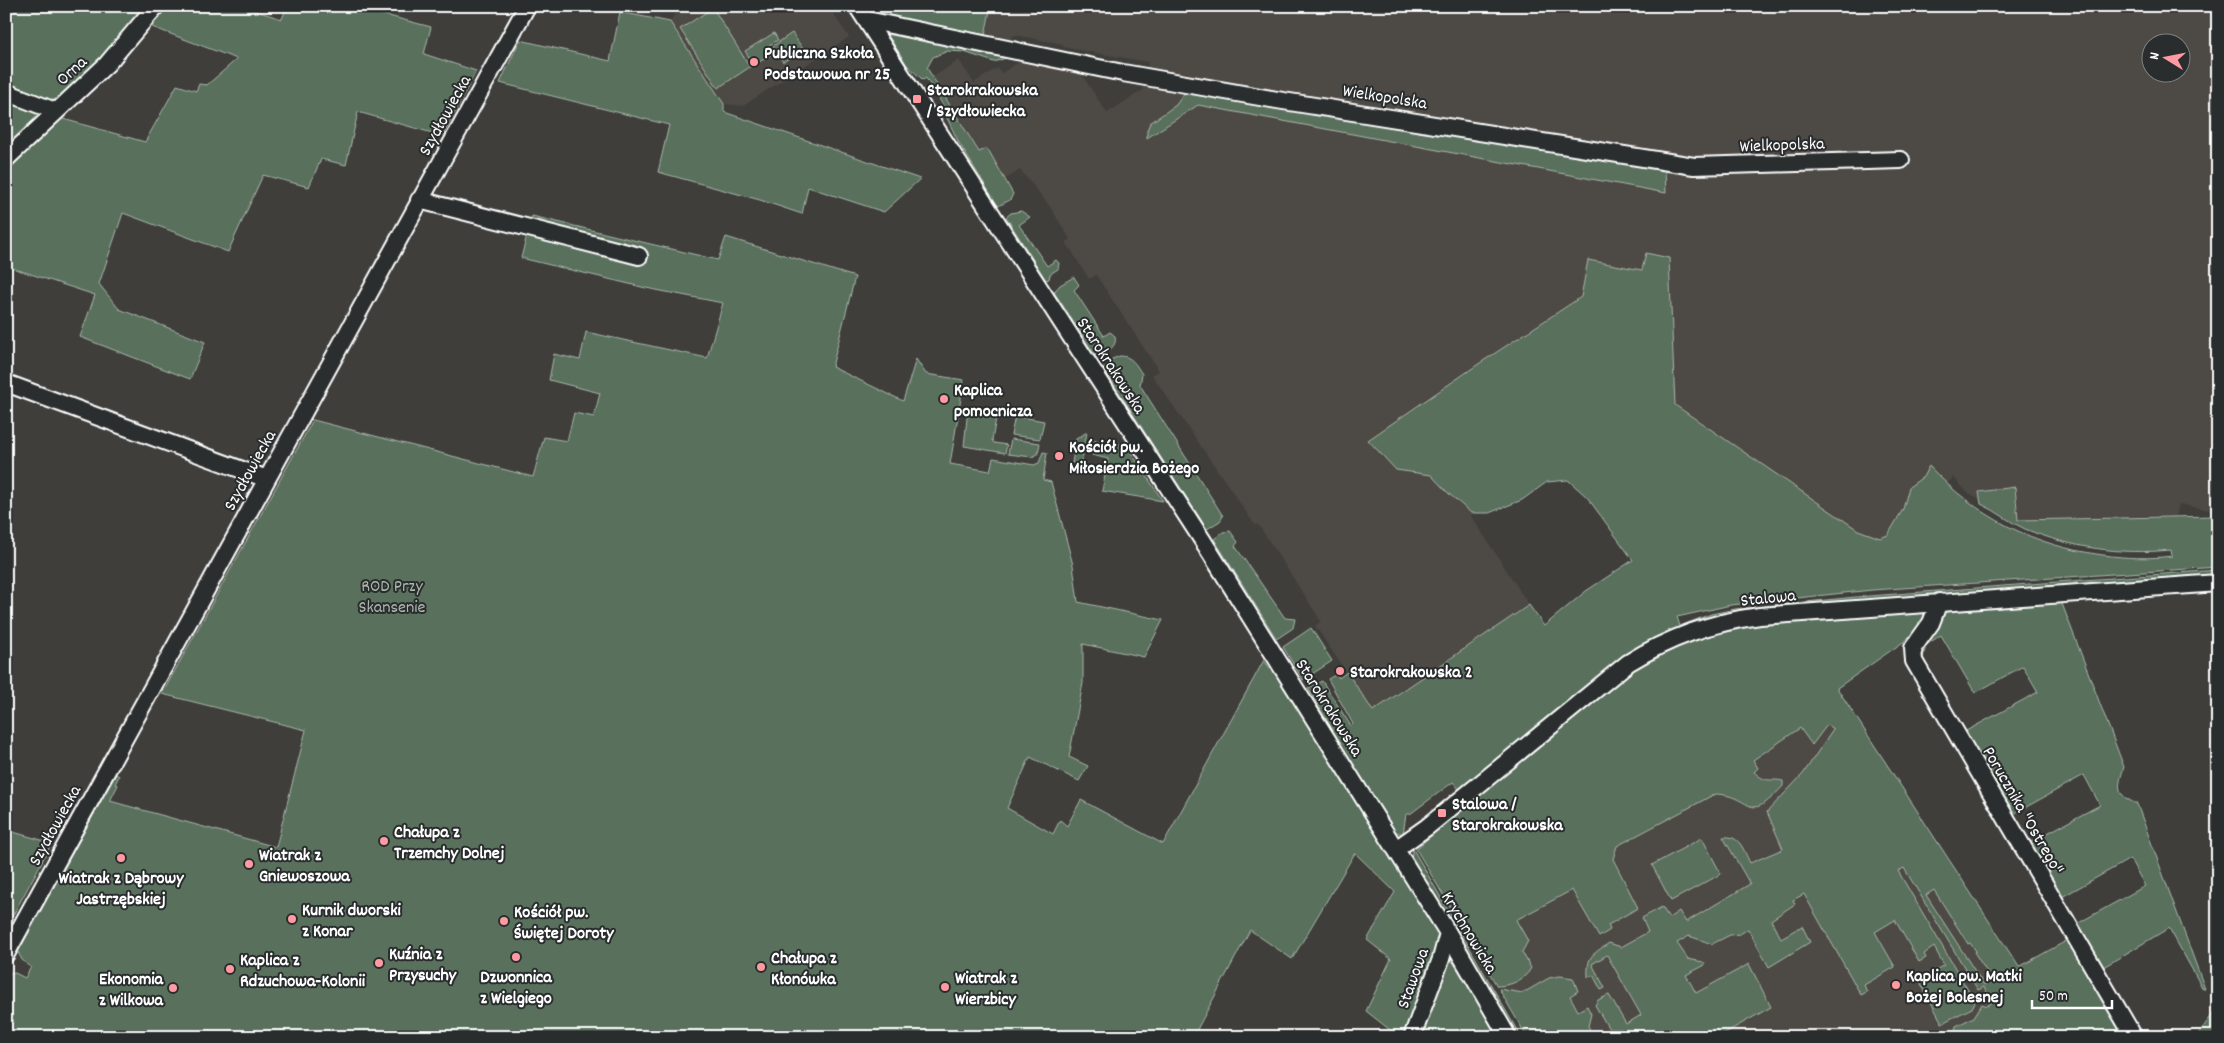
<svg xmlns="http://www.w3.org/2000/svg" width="2224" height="1043" font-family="Dekko,sans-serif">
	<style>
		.built { fill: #4e4a44; fill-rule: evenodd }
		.green { fill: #596f5b; stroke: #acb7ad; fill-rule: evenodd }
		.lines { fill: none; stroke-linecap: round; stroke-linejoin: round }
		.minor-casing { stroke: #fff; stroke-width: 20 }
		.minor { stroke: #2a2d2e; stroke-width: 16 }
		.poi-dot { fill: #ff9aa2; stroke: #2a2d2e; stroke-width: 2 }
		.labels { text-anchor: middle; stroke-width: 4; stroke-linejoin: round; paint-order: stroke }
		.poi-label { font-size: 18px; font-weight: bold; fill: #fff; stroke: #2a2d2e; text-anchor: start }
		.street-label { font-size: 18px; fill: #fff; stroke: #2a2d2e }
		.park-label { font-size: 18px; fill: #acb7ad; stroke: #2a2d2e }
	</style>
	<rect width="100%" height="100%" fill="#3f3e3b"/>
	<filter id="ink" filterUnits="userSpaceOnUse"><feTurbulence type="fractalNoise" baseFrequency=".02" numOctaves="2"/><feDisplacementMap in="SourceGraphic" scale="10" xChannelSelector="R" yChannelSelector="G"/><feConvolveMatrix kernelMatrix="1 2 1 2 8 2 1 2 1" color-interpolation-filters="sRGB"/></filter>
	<g filter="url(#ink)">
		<path class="built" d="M 680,6 L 828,6 L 849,37 L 743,106 L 724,104 L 670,22 Z
			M 991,6 L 2218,6 L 2218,512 L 2179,504 L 2176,516 L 2017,520 L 2015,488 L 1979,492 L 1980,499 L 1967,492 L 1953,477 L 1891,554 L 1675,405 L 1669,258 L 1642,270 L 1588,260 L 1581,297 L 1480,363 L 1405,414 L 1529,605 L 1373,711 L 1315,626 L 1321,621 L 1258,524 L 1255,525 L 1152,375 L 1159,371 L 1096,275 L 1089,279 L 1066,242 L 1070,239 L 1049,205 L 1020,170 L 999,183 L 933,77 L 959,60 L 974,83 L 997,68 L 1002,73 L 1020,61 L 1082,75 L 1107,113 L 1143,90 L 1148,62 L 1067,48 L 1063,47 L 1063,44 L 1015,35 L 1008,40 L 985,35 ZM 2152,42 L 2182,42 L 2182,72 L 2152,72 Z
			M 1837,687 L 2064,1037 L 1527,1037 L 1459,919 Z"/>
		<path class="green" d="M 6,6 L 148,6 L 107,59 L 6,154 Z
			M 162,6 L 240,6 L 282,19 L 287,6 L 350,6 L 431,27 L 424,54 L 476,71 L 443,136 L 358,112 L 346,165 L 321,159 L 309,187 L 263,175 L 228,252 L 123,213 L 99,284 L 119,309 L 205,342 L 190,379 L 80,337 L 95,295 L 6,266 L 6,166 L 56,117 L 145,142 L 177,85 L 196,91 L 199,84 L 207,85 L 237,59 L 152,27 Z
			M 868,6 L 991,6 L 985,35 L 872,12 Z
			M 713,8 L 750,67 L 718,88 L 680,29 Z
			M 620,12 L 670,22 L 724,104 L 724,112 L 920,179 L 884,212 L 808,187 L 802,214 L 760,200 L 658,172 L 669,125 L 500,83 L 520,40 L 610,61 Z
			M 886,32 L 1009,57 L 994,62 L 964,52 L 948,51 L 933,57 L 927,68 L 979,152 L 986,149 L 989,151 L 1013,194 L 1010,200 L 998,206 L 959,143 L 944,112 L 946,110 L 926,78 L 923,80 L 907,65 Z
			M 774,33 L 778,40 L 769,45 L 774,53 L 754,65 L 745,51 Z
			M 792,33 L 803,49 L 783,62 L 773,46 Z
			M 1193,90 L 1665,170 L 1666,193 L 1198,105 L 1147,138 L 1147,130 L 1150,123 L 1176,105 L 1185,92 Z
			M 1021,211 L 1030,217 L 1019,225 L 1047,266 L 1056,260 L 1059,263 L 1058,269 L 1050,274 L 1049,279 L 1046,280 L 1006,217 L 1011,213 Z
			M 532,216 L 718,260 L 726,237 L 855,277 L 832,367 L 903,401 L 916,359 L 926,374 L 964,380 L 950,464 L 990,471 L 993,458 L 1034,465 L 1039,463 L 1043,452 L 1047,453 L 1043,480 L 1051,482 L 1073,565 L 1078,602 L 1163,620 L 1144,657 L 1083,644 L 1083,683 L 1069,757 L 1088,766 L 1079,781 L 1030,757 L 1007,808 L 1053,834 L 1060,820 L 1067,826 L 1081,800 L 1163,844 L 1264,660 L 1270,669 L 1274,665 L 1413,888 L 1439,934 L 1432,967 L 1403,1037 L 1399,1037 L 1366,1011 L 1391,959 L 1367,940 L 1395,892 L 1355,853 L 1292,959 L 1250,930 L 1193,1037 L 6,1037 L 6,971 L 15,973 L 25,978 L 31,967 L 22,960 L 18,952 L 116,774 L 119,776 L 115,784 L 118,785 L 110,801 L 276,847 L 306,730 L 162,694 L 313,420 L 533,477 L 544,437 L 567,441 L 574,413 L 594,417 L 600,393 L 549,380 L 554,354 L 580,360 L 586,332 L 707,358 L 723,303 L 646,288 L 521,258 Z
			M 1646,253 L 1669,258 L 1675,405 L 1858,530 L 1880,538 L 1888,535 L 1903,509 L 1909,487 L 1923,477 L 1929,466 C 1977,517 2034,546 2103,555 C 2125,558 2150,559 2172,556 L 2171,550 C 2120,555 2072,548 2025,529 C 2009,522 1997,511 1981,504 L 1979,492 L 2015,487 L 2018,520 L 2218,516 L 2218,567 L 1872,590 L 1731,605 L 1677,617 L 1680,626 L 1711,614 L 1735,609 L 1856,597 L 2218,570 L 2218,579 L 1737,614 L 1584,689 L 1459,789 L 1453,782 L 1410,814 L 1406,814 L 1403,834 L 1396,832 L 1389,827 L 1308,688 L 1322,681 L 1351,726 L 1353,724 L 1328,679 L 1337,674 L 1339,678 L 1347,672 L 1373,711 L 1529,605 L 1544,626 L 1586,591 L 1633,560 L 1587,497 L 1568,480 L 1547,482 L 1522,500 L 1489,513 L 1471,513 L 1447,492 L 1431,475 L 1396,470 L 1368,440 L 1480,363 L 1581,297 L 1588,260 L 1642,270 Z
			M 1074,277 L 1079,285 L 1074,290 L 1104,336 L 1110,332 L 1115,336 C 1118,348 1105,352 1097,358 L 1054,292 L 1060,285 Z
			M 1120,356 C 1132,356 1136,365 1142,374 L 1140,385 L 1223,516 L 1220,521 L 1207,529 L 1104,369 L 1112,359 Z
			M 968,409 L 997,413 L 992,440 L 994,443 L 1007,445 L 1005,453 L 964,446 Z
			M 1015,416 L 1044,421 L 1040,439 L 1011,435 Z
			M 1087,432 L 1082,460 L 1077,464 L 1072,463 L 1076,439 Z
			M 1011,439 L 1040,443 L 1038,454 L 1032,457 L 1008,454 Z
			M 1095,440 L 1126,445 L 1163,501 L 1102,491 L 1108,459 L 1092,455 Z
			M 1230,531 L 1238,542 L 1235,546 L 1285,618 L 1295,619 L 1293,628 L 1278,638 L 1276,638 L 1214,539 L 1223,532 Z
			M 2061,601 L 2124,767 C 2117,788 2116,795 2137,804 L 2205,989 L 2203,989 L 2169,928 L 2100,969 L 2075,925 L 2145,886 L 2130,859 L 2060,898 L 2027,844 L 2100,805 L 2084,775 L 2010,816 L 1966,731 L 2038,692 L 2023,666 L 1975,693 L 1941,635 L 1926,645 L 1923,658 L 1919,651 L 1941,608 Z
			M 1927,610 L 1929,616 L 1919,631 L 1837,688 L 2019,967 L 2068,940 L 2125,1037 L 1956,1037 L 1954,1034 L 1956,1026 L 1974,1017 L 1982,1004 L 1987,1006 L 1992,1002 L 1984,987 L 1978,990 L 1904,868 L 1898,871 L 1975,1002 L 1972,1008 L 1942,1023 L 1919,980 L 1944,965 L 1934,947 L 1924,954 L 1926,958 L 1919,962 L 1895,920 L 1875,932 L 1895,967 L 1864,985 L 1867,992 L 1861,995 L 1804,894 L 1793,900 L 1795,904 L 1771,920 L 1781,938 L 1802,926 L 1810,942 L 1769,967 L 1748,929 L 1740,934 L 1730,935 L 1712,944 L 1689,936 L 1677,943 L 1688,959 L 1703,962 L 1705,965 L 1686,975 L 1696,993 L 1749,964 L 1771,1007 L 1718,1037 L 1626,1037 L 1622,1029 L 1609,1029 L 1595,1005 L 1598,1000 L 1609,995 L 1626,1024 L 1641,1015 L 1607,955 L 1592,964 L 1605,988 L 1601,990 L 1593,975 L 1588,977 C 1587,955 1592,955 1609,943 L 1621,947 L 1648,932 L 1642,918 L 1662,907 L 1669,918 L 1679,911 L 1686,922 L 1750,884 L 1723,837 C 1740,835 1743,849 1750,863 L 1783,849 L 1767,812 L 1803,774 L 1833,729 L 1827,725 L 1812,745 L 1800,728 L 1753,760 L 1758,768 L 1754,772 C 1767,784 1769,778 1783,781 L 1783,786 C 1746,827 1754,795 1715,794 L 1617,846 L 1613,859 L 1638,908 L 1608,925 L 1610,930 L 1599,937 L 1572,890 L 1516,920 L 1528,941 L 1522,952 L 1531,968 C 1525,980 1510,986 1497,986 L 1416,849 L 1464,807 L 1464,805 L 1626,674 L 1694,639 L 1768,622 ZM 1934,890 L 1968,944 L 1970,943 L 1976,951 L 1974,952 L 1992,980 L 1984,985 L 1926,895 Z
			M 1311,628 L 1332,661 L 1303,680 L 1283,647 Z
			M 6,830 L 52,843 L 6,928 Z
			M 1702,838 L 1721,874 L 1671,901 L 1652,865 Z
			M 1413,849 L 1521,1037 L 1516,1037 L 1413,864 L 1411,856 Z
			M 1449,956 L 1501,1035 L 1499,1037 L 1419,1037 Z
			M 1560,976 L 1573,978 L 1578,991 L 1570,996 L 1578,1011 L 1587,1006 L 1591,1014 L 1588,1026 L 1594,1037 L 1527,1037 L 1499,989 L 1523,993 L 1549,978 Z
			M 2215,1011 L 2218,1017 L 2218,1037 L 2196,1037 Z"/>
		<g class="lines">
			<g class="minor-casing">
				<path id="minor" d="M 857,6 L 1203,541 L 1448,933 L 1508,1037
					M 867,20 L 1123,73 L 1277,100 L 1694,166 L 1901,160
					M 6,92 L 55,111
					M 6,159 L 107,64 L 156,6
					M 419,200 L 639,256
					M 6,383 L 267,479
					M 1939,602 L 1931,623 L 1913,648 L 1914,661 L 2134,1037
					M 1396,849 L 1427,827 L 1628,663 C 1668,638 1713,622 1760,616 L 2218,583
					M 6,954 L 527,6
					M 1412,1037 L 1441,959 L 1448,933"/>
			</g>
			<use href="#minor" class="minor"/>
		</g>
	</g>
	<g class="poi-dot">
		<circle cx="754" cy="62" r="5"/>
		<rect x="912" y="94" width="10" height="10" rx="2.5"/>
		<circle cx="944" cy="399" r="5"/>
		<circle cx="1059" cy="456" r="5"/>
		<circle cx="1340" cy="671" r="5"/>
		<rect x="1437" y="808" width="10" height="10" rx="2.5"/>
		<circle cx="384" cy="841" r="5"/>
		<circle cx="121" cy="858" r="5"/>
		<circle cx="249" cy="864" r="5"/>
		<circle cx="292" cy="919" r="5"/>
		<circle cx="504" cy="921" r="5"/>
		<circle cx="516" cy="957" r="5"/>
		<circle cx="379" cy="963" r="5"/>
		<circle cx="761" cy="967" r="5"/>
		<circle cx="230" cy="969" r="5"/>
		<circle cx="1896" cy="985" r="5"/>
		<circle cx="945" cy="987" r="5"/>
		<circle cx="173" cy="988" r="5"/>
	</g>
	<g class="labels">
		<g class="poi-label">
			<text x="764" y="58">Publiczna Szkoła<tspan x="764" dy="21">Podstawowa nr 25</tspan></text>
			<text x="927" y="95">Starokrakowska<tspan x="927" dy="21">/ Szydłowiecka</tspan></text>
			<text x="954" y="395">Kaplica<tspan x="954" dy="21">pomocnicza</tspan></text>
			<text x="1069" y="452">Kościół pw.<tspan x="1069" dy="21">Miłosierdzia Bożego</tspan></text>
			<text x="1350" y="677">Starokrakowska 2</text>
			<text x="1452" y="809">Stalowa /<tspan x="1452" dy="21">Starokrakowska</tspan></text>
			<text x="394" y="837">Chałupa z<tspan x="394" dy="21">Trzemchy Dolnej</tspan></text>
			<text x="259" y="860">Wiatrak z<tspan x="259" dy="21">Gniewoszowa</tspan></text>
			<text x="121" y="883" text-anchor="middle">Wiatrak z Dąbrowy<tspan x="121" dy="21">Jastrzębskiej</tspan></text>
			<text x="302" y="915">Kurnik dworski<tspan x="302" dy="21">z Konar</tspan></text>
			<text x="514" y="917">Kościół pw.<tspan x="514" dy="21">Świętej Doroty</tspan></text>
			<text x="389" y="959">Kuźnia z<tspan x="389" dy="21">Przysuchy</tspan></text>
			<text x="771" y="963">Chałupa z<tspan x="771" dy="21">Kłonówka</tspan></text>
			<text x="240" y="965">Kaplica z<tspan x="240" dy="21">Rdzuchowa-Kolonii</tspan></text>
			<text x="1906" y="981">Kaplica pw. Matki<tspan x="1906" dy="21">Bożej Bolesnej</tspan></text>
			<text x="516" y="982" text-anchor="middle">Dzwonnica<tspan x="516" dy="21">z Wielgiego</tspan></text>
			<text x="955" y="983">Wiatrak z<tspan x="955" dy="21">Wierzbicy</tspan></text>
			<text x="163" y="984" text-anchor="end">Ekonomia<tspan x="163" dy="21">z Wilkowa</tspan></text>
		</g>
		<g class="street-label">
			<text transform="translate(71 70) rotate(-42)" y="6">Orna</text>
			<text transform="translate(1385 96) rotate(9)" y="6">Wielkopolska</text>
			<text transform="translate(444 115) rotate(-61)" y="6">Szydłowiecka</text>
			<text transform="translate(1782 144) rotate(-2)" y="6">Wielkopolska</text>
			<text transform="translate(1112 365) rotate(57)" y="6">Starokrakowska</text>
			<text transform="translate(249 470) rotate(-61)" y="6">Szydłowiecka</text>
			<text transform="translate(1768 597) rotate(-6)" y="6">Stalowa</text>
			<text transform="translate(1330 707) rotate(58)" y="6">Starokrakowska</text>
			<text transform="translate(2024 810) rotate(60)" y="6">Porucznika "Ostrego"</text>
			<text transform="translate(54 825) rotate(-61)" y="6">Szydłowiecka</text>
			<text transform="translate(1470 932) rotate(59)" y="6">Krychnowicka</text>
			<text transform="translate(1412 978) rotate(-70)" y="6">Stawowa</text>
		</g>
		<g class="park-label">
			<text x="392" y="591">ROD Przy<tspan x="392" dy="21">Skansenie</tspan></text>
		</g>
	</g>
	<rect width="2224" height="1043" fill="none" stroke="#2a2d2e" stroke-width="25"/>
	<rect x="12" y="12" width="2199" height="1018" fill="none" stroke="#fff" stroke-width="2" filter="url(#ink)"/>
	<g transform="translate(2166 58) rotate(280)"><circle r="24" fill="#2a2d2e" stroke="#7f8182"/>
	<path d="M0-4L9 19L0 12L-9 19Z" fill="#ff9aa2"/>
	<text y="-8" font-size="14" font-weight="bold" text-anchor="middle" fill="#ffffff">N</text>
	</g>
	<path d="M2032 1000v8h80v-8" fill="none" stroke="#ffffff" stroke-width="2.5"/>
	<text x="2039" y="1000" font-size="15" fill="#ffffff" stroke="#2a2d2e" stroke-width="4" paint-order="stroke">50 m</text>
</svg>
